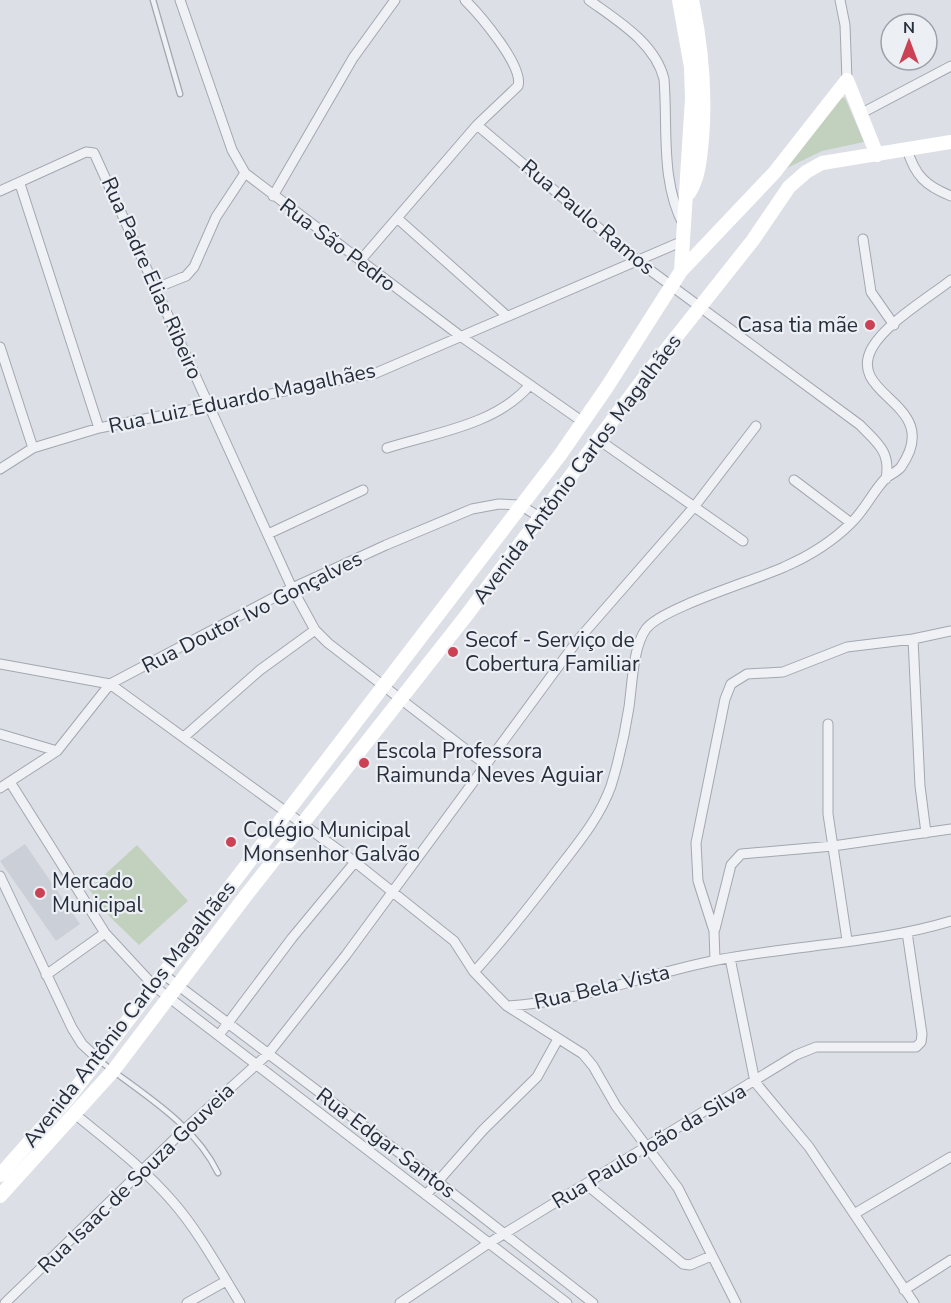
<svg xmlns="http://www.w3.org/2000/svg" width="951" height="1303" font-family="'Nunito Sans',sans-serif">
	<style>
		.built { fill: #cbcfd8 }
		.green { fill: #c2d0be }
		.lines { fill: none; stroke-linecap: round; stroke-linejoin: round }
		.lane-casing { stroke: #a2a7b0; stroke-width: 7 }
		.street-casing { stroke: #a2a7b0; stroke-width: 11 }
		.lane { stroke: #eff1f5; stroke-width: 4.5 }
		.street { stroke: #eff1f5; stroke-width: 9 }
		.secondary { stroke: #fff; stroke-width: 14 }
		.poi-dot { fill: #cb4254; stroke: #eceff4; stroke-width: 2 }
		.labels { text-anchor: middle; stroke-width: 4.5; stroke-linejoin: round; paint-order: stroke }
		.street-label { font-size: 21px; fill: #262e3c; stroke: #eceff4 }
		.poi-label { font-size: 21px; fill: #262e3c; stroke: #eceff4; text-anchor: start }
	</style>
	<rect width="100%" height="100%" fill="#dce0e6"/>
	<path class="built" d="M 25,844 L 80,924 L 56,941 L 0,861 Z"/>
	<path class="green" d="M 838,98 L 845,98 L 864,142 L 822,151 L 787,168 Z
		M 137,845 L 188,901 L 139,945 L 110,917 L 89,889 Z"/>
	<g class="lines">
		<g class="lane-casing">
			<path id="lane" d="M 153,0 L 180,94
				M 100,1061 C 142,1094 194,1123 218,1173"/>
		</g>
		<g class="street-casing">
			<path id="street" d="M 180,0 L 232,150 L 245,173 L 459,335 L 583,422
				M 589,0 C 618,21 655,43 664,79 C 668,128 660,181 684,226
				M 840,0 L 845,25 L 847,80
				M 860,114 L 951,66
				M 477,125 L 639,262 L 860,425 C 877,443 891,451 886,479
				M 907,149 C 915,176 926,186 951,196
				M 20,184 L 99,428
				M 0,191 L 86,152 L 94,153 L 292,588 L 315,630 L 328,643 L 486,765
				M 273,196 L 353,58 L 395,0
				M 397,218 L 507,316
				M 863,239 L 871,292 L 894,325
				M 360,261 L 477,125 L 518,86 C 524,66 479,14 465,0
				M 156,288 L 186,276 L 194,267 L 216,217 L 245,173
				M 0,347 L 33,448
				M 599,440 L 743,541
				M 387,448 C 434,433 495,425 529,386
				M 0,469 L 33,448 L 99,428 L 376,373 L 683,241
				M 794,480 L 851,523
				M 268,534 L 363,490
				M 913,639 L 920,786 L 926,833
				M 0,664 L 110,684 L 355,862 L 454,941 L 474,972 L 496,995 L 507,1006 L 583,1054 L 593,1066 L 616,1106 L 678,1188 L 736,1303
				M 828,724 L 828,814 L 847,940
				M 0,734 L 57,751
				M 184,737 L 260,670 L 315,630
				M 10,782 L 105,933 L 154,986 L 567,1303
				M 0,788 L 57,751 L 110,684 L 292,588 L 386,545 L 472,509 L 499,504 L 520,505 L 538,516
				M 0,876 L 72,1028 L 82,1044 L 98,1059
				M 715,929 L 731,865 L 741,854 L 833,846 L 951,829
				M 730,958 L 755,1082 L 809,1147 L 914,1303
				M 715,960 L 714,931 L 698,881 L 696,843 L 725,699 L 731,684 L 747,674 L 783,672 L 847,647 L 913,639 L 951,631
				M 474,972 C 501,943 525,912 549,881 C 572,850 598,822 611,786 C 619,760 625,733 629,707 C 632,686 633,646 646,629 C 661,608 756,580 784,567 C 807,557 833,541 851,523 C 865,510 873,491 886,478 C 891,474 897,472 901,467 C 945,403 845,397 872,348 C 886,323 928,298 951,280
				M 163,974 L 438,1182 L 593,1303
				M 46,975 L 105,933
				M 507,1006 C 579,1002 646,974 717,960 C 794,945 875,944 951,921
				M 219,1035 L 292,938 L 355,862
				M 76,1115 C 109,1142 145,1169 173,1202 C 199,1232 219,1269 240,1303
				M 587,1185 L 683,1264 L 690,1265 L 711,1256
				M 426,1195 L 483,1130 L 537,1077 L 558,1039
				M 854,1214 L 951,1157
				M 904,1290 L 951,1260
				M 5,1303 L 186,1128 L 268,1054 L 346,955 L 577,641 L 694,507 L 756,426
				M 187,1303 L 226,1281
				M 400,1303 L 489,1243 L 796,1055 L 816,1047 L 916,1047 L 921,1042 L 922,1034 L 907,932"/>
		</g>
		<use href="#lane" class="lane"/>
		<use href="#street" class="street"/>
		<path class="secondary" d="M 679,0 L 691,67 L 692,99 L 681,271
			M 689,193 C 699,177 700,159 702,139 C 706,91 702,48 692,0
			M 0,1175 L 70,1096 L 560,455 L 607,387 L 681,271 L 774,173 L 847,80 L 877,155
			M 0,1196 L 113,1071 L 244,898 L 466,616 L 650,370 L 753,240 L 789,187 L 806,172 L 822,163 L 951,142"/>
	</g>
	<g class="poi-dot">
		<circle cx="870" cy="325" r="6"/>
		<circle cx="453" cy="652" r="6"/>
		<circle cx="364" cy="763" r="6"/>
		<circle cx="231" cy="842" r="6"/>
		<circle cx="40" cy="893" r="6"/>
	</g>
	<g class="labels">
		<g class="street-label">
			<text transform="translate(588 217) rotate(40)" y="7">Rua Paulo Ramos</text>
			<text transform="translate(338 245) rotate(37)" y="7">Rua São Pedro</text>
			<text transform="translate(152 278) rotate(66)" y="7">Rua Padre Elias Ribeiro</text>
			<text transform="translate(242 398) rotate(-12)" y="7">Rua Luiz Eduardo Magalhães</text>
			<text transform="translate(577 469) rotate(-53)" y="7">Avenida Antônio Carlos Magalhães</text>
			<text transform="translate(252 612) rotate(-27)" y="7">Rua Doutor Ivo Gonçalves</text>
			<text transform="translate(602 987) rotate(-13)" y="7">Rua Bela Vista</text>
			<text transform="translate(129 1014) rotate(-52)" y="7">Avenida Antônio Carlos Magalhães</text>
			<text transform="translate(386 1143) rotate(37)" y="7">Rua Edgar Santos</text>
			<text transform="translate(649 1146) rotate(-31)" y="7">Rua Paulo João da Silva</text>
			<text transform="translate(136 1178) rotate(-44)" y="7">Rua Isaac de Souza Gouveia</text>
		</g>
		<g class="poi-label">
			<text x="858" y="332" text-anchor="end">Casa tia mãe</text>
			<text x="465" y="647">Secof - Serviço de<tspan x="465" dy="24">Cobertura Familiar</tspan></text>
			<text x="376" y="758">Escola Professora<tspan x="376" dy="24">Raimunda Neves Aguiar</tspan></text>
			<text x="243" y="837">Colégio Municipal<tspan x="243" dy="24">Monsenhor Galvão</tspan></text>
			<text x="52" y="888">Mercado<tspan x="52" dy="24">Municipal</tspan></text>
		</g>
	</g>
	<g transform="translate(909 42)"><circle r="28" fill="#eceff4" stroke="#9da2aa" stroke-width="1.5"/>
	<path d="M0-4.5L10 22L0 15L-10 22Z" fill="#cb4254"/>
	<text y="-9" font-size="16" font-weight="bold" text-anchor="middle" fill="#262e3c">N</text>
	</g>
</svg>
